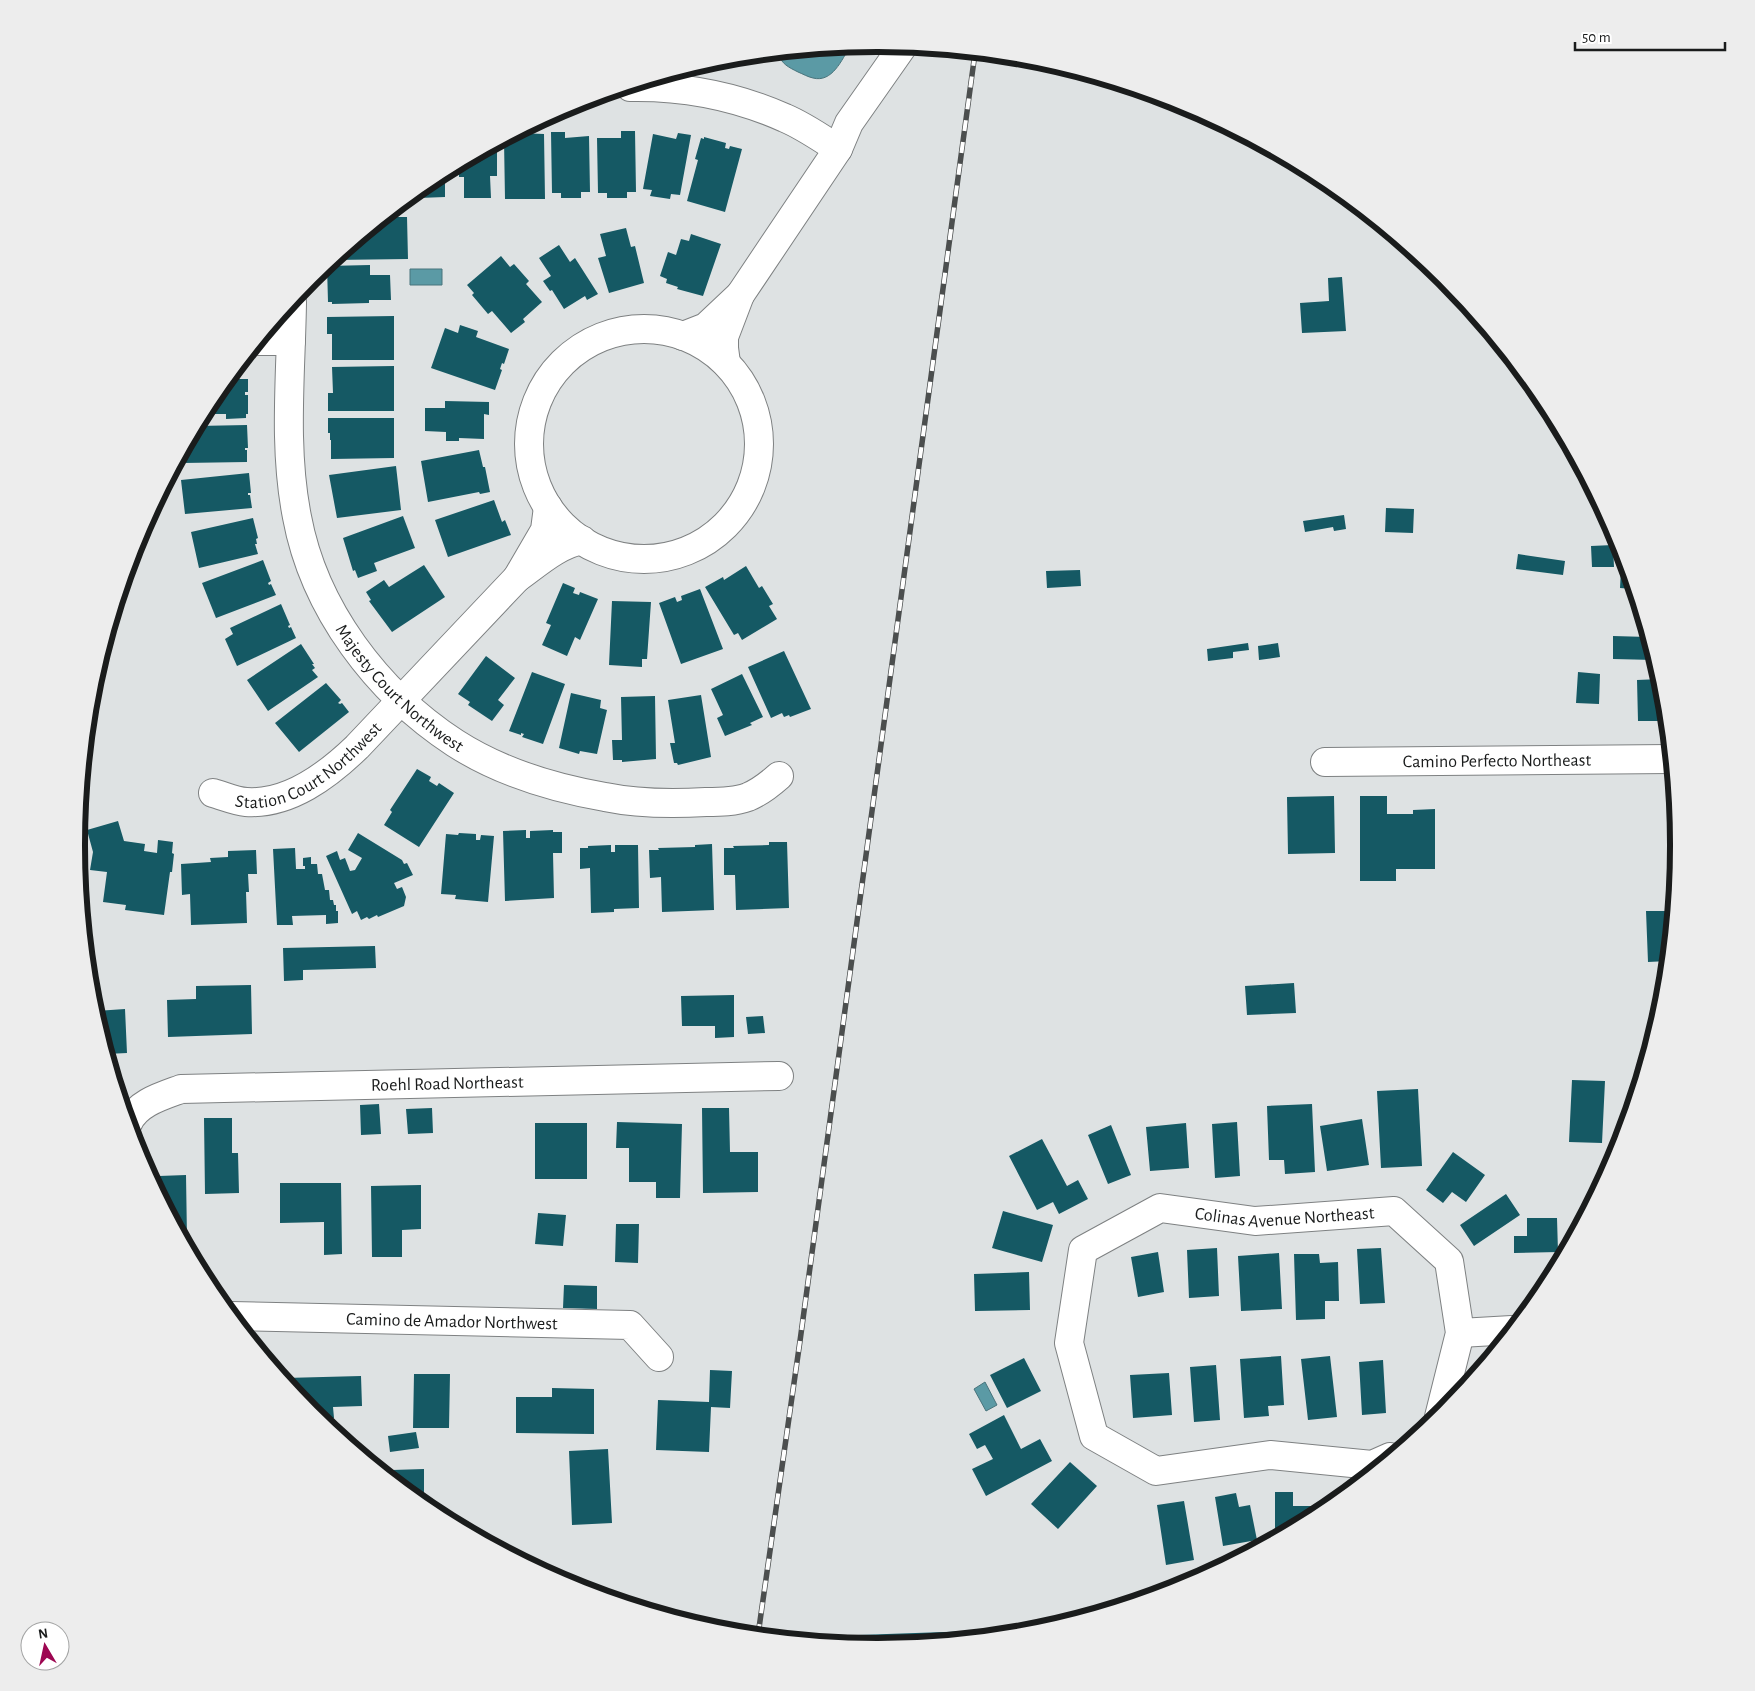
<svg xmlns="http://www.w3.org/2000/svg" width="1755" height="1691" font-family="'Alegreya Sans',sans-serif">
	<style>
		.water { fill: #5b9aa5; stroke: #48747c }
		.building { fill: #155964 }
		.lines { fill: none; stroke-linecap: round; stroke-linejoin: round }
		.minor-casing { stroke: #7e8182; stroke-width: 30 }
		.minor { stroke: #fff; stroke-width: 28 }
		.rail-casing { stroke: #4b4e4e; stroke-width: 5.5 }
		.rail { stroke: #fff; stroke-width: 4; stroke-dasharray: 11; stroke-linecap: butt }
		.labels { text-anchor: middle; stroke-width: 5; stroke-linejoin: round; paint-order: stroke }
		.street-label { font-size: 18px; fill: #1a1c1c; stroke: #fff }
		.rim { fill: none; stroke: #1a1c1c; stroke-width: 6 }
	</style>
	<rect width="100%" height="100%" fill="#dee2e3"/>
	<path class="water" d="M 850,46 C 842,60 832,83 813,78 C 808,77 803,74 798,72 C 788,67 782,64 778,54 Z
		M 410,269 L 442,269 L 442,285 L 410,285 Z
		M 985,1382 L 997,1405 L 986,1411 L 974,1389 Z"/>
	<path class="building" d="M 621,131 L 635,131 L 636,192 L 627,192 L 627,198 L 607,198 L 607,193 L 598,193 L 597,138 L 621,138 Z
		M 551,132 L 565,132 L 565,138 L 589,136 L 590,192 L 581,192 L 581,198 L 561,198 L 561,193 L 552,193 Z
		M 518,133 L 544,134 L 545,199 L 505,199 L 504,140 Z
		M 678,133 L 691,135 L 680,195 L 671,194 L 670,199 L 650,196 L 652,190 L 643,189 L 653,134 L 676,139 Z
		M 704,137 L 726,143 L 725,148 L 729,149 L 730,146 L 742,149 L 725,212 L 687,201 L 698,160 L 695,159 L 701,138 L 704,139 Z
		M 497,144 L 497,176 L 490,176 L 491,198 L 464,198 L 464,177 L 459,177 L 459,165 Z
		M 452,168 L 452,175 L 445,175 L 445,197 L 419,198 L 419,190 L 432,179 Z
		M 388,215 L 392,215 L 392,217 L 407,217 L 408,259 L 333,260 Z
		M 626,228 L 631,247 L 635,246 L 644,283 L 609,293 L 598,258 L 606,256 L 600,234 Z
		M 691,234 L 721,244 L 703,296 L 677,289 L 678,287 L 666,283 L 667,279 L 660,276 L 668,252 L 676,255 L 681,239 L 689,241 Z
		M 559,245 L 570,262 L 575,258 L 598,294 L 587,300 L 585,296 L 564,309 L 552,290 L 550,291 L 543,281 L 551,276 L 539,258 Z
		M 501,256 L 510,267 L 514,264 L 529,281 L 526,284 L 542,302 L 523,319 L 525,322 L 511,333 L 492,311 L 488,314 L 472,295 L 474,293 L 467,285 Z
		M 370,265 L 370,275 L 390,275 L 391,300 L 369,300 L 369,303 L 332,304 L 332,302 L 328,302 L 327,266 Z
		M 1342,277 L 1346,331 L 1302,333 L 1300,303 L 1329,301 L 1328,278 Z
		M 394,316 L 394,360 L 332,360 L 332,334 L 327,334 L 327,317 Z
		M 460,325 L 478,331 L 476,337 L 509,349 L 504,364 L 502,363 L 500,369 L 502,370 L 495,390 L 431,368 L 445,328 L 458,333 Z
		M 394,366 L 394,411 L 328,411 L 328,393 L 333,393 L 332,367 Z
		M 228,379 L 248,379 L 248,392 L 245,392 L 245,395 L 248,395 L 248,414 L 246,414 L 246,418 L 226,419 L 226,414 L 203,414 L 211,400 Z
		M 445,401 L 489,402 L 489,415 L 484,414 L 484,439 L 459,438 L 459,441 L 446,441 L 446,432 L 425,431 L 425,408 L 445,408 Z
		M 328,418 L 394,418 L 394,458 L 331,459 L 331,440 L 330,440 L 330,433 L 328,433 Z
		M 247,425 L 248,448 L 245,448 L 245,450 L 247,450 L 247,462 L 183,463 L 183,453 L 197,426 Z
		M 479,450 L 483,467 L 485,467 L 490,492 L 480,494 L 479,492 L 428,502 L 421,461 Z
		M 396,466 L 401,510 L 337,518 L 329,475 Z
		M 249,473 L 251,493 L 248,493 L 248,495 L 250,495 L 252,508 L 185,514 L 181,480 Z
		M 494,500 L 502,522 L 505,520 L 511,535 L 448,557 L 435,520 Z
		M 1386,508 L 1414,509 L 1413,533 L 1385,532 Z
		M 1344,515 L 1346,529 L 1334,531 L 1333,527 L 1305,532 L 1303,521 Z
		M 403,516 L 415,548 L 374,563 L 377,571 L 358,578 L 355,570 L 353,571 L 343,538 Z
		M 253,518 L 258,538 L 256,539 L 257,544 L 255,544 L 258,554 L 199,568 L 191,532 Z
		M 1613,545 L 1614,567 L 1592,567 L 1591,546 Z
		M 1622,550 L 1633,589 L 1620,588 Z
		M 1518,554 L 1565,561 L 1563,575 L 1516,569 Z
		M 263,560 L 271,581 L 268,583 L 269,585 L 271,584 L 276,595 L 216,618 L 202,583 Z
		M 424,565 L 445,597 L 392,632 L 369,601 L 371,600 L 366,592 L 384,580 L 389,587 Z
		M 746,566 L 759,588 L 762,586 L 773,604 L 769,606 L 777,619 L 742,640 L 738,633 L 734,635 L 705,587 L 723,577 L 724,580 Z
		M 1080,570 L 1081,586 L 1047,588 L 1046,571 Z
		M 563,583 L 575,588 L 573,593 L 579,595 L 580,592 L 598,599 L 580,640 L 575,637 L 567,656 L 542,645 L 551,625 L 546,623 Z
		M 700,589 L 723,649 L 681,664 L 659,603 L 675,597 L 677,602 L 682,600 L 681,596 Z
		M 612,601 L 651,602 L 647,659 L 642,659 L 642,667 L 609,665 Z
		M 281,604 L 290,625 L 288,626 L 289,628 L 291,627 L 296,638 L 237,666 L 225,639 L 233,634 L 230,628 Z
		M 1613,636 L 1648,637 L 1655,660 L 1613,659 Z
		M 1248,643 L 1249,650 L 1233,652 L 1233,658 L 1208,661 L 1207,649 Z
		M 1278,643 L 1280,657 L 1259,660 L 1258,646 Z
		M 301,644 L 314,664 L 312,664 L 315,668 L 312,670 L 318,677 L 268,711 L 247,680 Z
		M 784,651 L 811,709 L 790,717 L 789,715 L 784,717 L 782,713 L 771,718 L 748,667 Z
		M 486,656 L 515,678 L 498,700 L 504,705 L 492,721 L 468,705 L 470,702 L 458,694 Z
		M 532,672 L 565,684 L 543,744 L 522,737 L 524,734 L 521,733 L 521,735 L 509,731 Z
		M 1578,672 L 1600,674 L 1599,704 L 1576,703 Z
		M 742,674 L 763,717 L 750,723 L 752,725 L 725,736 L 717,718 L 723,715 L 711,689 Z
		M 1661,679 L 1664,689 L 1667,721 L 1638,721 L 1637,680 Z
		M 326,683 L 341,700 L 338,703 L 340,704 L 342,703 L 349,712 L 299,752 L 275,723 Z
		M 571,693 L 601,700 L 600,708 L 607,710 L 597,754 L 580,751 L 579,754 L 559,748 Z
		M 701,695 L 711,757 L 678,765 L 677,763 L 674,763 L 670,743 L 675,743 L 668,700 Z
		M 655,696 L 656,759 L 622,762 L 622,760 L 613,760 L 612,740 L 622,740 L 621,697 Z
		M 417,769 L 431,777 L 429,781 L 437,786 L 439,783 L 454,793 L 419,847 L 384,825 L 392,812 L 390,810 Z
		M 1334,796 L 1335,853 L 1288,854 L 1287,797 Z
		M 1360,796 L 1387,796 L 1387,814 L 1413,814 L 1413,810 L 1435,809 L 1435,869 L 1396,869 L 1396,881 L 1360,881 Z
		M 118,821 L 124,841 L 145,844 L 144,851 L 157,853 L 158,840 L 173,842 L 172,853 L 174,854 L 172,872 L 170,872 L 164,915 L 125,910 L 126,905 L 103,902 L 107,872 L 90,870 L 93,852 L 87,830 Z
		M 526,830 L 526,838 L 530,838 L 530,831 L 553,830 L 553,832 L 562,832 L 562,853 L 553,853 L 554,898 L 505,901 L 503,831 Z
		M 358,833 L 402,860 L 404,864 L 407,863 L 413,875 L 394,883 L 397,889 L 402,887 L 406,897 L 404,906 L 378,917 L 377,915 L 369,919 L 367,917 L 361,920 L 357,911 L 352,914 L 326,856 L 337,851 L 340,860 L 345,858 L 350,871 L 355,870 L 362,858 L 348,850 Z
		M 459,833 L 476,834 L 476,840 L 480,840 L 481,835 L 494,836 L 488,902 L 455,899 L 456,895 L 441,894 L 446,834 L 458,835 Z
		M 769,842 L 787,842 L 789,908 L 736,910 L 735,875 L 724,875 L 724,848 L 734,848 L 733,846 L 769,845 Z
		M 712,844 L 714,910 L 662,912 L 661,877 L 650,878 L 649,850 L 659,850 L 658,848 L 695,847 L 695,845 Z
		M 611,845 L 611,852 L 615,852 L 615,845 L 638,845 L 639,908 L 614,909 L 614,912 L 591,913 L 590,868 L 580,869 L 580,848 L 588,848 L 588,846 Z
		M 295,848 L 296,869 L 305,869 L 305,866 L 303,866 L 303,858 L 311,857 L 311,864 L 317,864 L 318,874 L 322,874 L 325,890 L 329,890 L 330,900 L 333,900 L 334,905 L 336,905 L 336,911 L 338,911 L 338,923 L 326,924 L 326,915 L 292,916 L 293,925 L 277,925 L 273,849 Z
		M 256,850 L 257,874 L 248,874 L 249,892 L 246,892 L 247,923 L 191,925 L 190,894 L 182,895 L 181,864 L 211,862 L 210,858 L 228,857 L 228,851 Z
		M 1646,911 L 1665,911 L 1665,931 L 1671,930 L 1668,961 L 1648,962 Z
		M 375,946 L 376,968 L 303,970 L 303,980 L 284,981 L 283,948 Z
		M 1294,983 L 1296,1013 L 1247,1015 L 1245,986 Z
		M 251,985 L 252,1034 L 168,1037 L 167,1000 L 196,999 L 196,986 Z
		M 734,995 L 734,1037 L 715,1038 L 715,1026 L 682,1026 L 681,996 Z
		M 125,1009 L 127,1053 L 107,1054 L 96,1018 L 96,1011 Z
		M 763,1016 L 765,1033 L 748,1034 L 746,1017 Z
		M 1572,1080 L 1605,1081 L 1602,1143 L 1569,1142 Z
		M 1418,1089 L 1422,1166 L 1381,1168 L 1377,1091 Z
		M 379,1104 L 381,1134 L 361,1135 L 360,1105 Z
		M 1312,1104 L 1315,1172 L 1285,1174 L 1284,1160 L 1269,1160 L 1267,1106 Z
		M 432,1108 L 433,1133 L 408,1134 L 406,1109 Z
		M 702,1108 L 729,1108 L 730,1152 L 758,1152 L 758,1192 L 703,1193 Z
		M 204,1118 L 232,1118 L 232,1153 L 238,1153 L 239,1193 L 205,1194 Z
		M 1362,1119 L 1369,1165 L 1327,1171 L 1320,1126 Z
		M 617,1122 L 682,1124 L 680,1198 L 656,1198 L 656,1182 L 629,1182 L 629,1148 L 616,1148 Z
		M 1237,1122 L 1240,1176 L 1215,1178 L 1212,1124 Z
		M 535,1123 L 587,1123 L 587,1179 L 535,1179 Z
		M 1186,1123 L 1189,1168 L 1150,1171 L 1146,1127 Z
		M 1111,1125 L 1131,1175 L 1108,1184 L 1088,1135 Z
		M 1042,1139 L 1067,1186 L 1078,1180 L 1088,1199 L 1059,1214 L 1053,1202 L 1037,1210 L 1009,1156 Z
		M 1453,1152 L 1485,1175 L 1466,1202 L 1452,1192 L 1443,1203 L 1426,1190 Z
		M 186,1175 L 187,1239 L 183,1240 L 159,1193 L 159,1176 Z
		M 280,1183 L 341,1183 L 342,1254 L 324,1255 L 324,1222 L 280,1223 Z
		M 421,1185 L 421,1229 L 402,1230 L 402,1257 L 372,1257 L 371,1186 Z
		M 1506,1194 L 1520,1215 L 1474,1246 L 1460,1225 Z
		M 1003,1211 L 1053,1225 L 1042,1262 L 992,1248 Z
		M 538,1213 L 566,1215 L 563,1246 L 535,1244 Z
		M 1527,1218 L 1557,1218 L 1558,1252 L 1514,1253 L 1514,1236 L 1527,1236 Z
		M 616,1224 L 639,1224 L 638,1263 L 615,1262 Z
		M 1217,1248 L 1219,1296 L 1189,1298 L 1187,1250 Z
		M 1381,1248 L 1385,1303 L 1360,1304 L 1357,1249 Z
		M 1158,1252 L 1164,1292 L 1138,1297 L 1131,1257 Z
		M 1279,1253 L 1282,1309 L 1241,1311 L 1238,1256 Z
		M 1294,1254 L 1319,1254 L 1320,1263 L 1338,1262 L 1339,1301 L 1325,1301 L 1325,1319 L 1296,1320 Z
		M 1029,1272 L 1030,1310 L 975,1311 L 974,1274 Z
		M 564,1285 L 597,1286 L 597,1309 L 563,1308 Z
		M 1281,1356 L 1284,1405 L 1268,1406 L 1269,1416 L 1244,1418 L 1240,1359 Z
		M 1330,1356 L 1337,1417 L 1308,1420 L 1301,1359 Z
		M 1024,1358 L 1041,1391 L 1007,1408 L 990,1375 Z
		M 1383,1360 L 1386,1413 L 1362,1415 L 1359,1362 Z
		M 1216,1365 L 1220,1420 L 1194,1422 L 1190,1367 Z
		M 710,1370 L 732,1371 L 730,1408 L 711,1407 L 709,1452 L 656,1450 L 658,1400 L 709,1402 Z
		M 1169,1373 L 1172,1415 L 1133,1418 L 1130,1375 Z
		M 414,1374 L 450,1374 L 449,1428 L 413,1428 Z
		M 361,1376 L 362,1406 L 333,1407 L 334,1418 L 318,1418 L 310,1412 L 285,1382 L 285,1378 Z
		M 552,1388 L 594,1389 L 594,1434 L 516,1433 L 516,1397 L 552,1397 Z
		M 1004,1415 L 1021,1449 L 1040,1439 L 1052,1461 L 986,1496 L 972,1469 L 993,1459 L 985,1445 L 977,1449 L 969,1434 Z
		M 416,1432 L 419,1448 L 390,1452 L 388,1436 Z
		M 608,1449 L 612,1523 L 572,1525 L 569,1451 Z
		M 1070,1462 L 1097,1486 L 1058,1529 L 1031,1504 Z
		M 424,1469 L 424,1505 L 392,1480 L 392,1470 Z
		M 1275,1492 L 1293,1492 L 1293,1506 L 1318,1506 L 1318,1515 L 1275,1538 Z
		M 1236,1493 L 1239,1507 L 1250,1505 L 1257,1540 L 1223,1546 L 1215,1497 Z
		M 1329,1500 L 1338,1500 L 1329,1507 Z
		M 1184,1501 L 1194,1560 L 1166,1565 L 1157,1505 Z
		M 1001,1630 L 1001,1635 L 877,1647 L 830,1643 L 830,1636 Z"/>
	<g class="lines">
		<g class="minor-casing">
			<g id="minor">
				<path d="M 630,87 C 684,86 736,96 785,118 C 804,126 821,138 838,149"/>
				<path d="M 740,295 L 838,149 L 849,123 L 903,46"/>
				<path id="s1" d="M 292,302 C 291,373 283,447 297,517 C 314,609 377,692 455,743 C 500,772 553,788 605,797 C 639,804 672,804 706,802 C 720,802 735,802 748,797 C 760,792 770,784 779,776"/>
				<circle cx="644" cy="444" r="115"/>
				<path d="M 683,336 L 706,327 L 740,295 L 724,337 L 724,348 L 726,363"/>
				<path d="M 259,341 L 291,341"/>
				<path d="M 548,507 L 545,530 L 517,578 C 537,564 557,545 582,540"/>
				<path id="s2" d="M 1325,762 L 1671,759"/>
				<path id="s3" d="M 213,793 C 224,796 235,801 246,802 C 289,805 328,775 357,747 L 517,578"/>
				<path id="s4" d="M 128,1123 C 137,1103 162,1096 181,1089 L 779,1076"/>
				<path id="s5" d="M 231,1316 L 630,1325 L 659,1357"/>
				<path d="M 1460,1333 L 1512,1330"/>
				<path id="s6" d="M 1390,1457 L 1372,1465 L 1270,1455 L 1156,1471 L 1094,1436 L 1069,1343 L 1083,1250 L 1160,1208 L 1255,1221 L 1394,1211 L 1449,1261 L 1460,1333 L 1439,1417"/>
			</g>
		</g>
		<use href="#minor" class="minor"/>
		<g class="rail-casing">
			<path id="rail" d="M 758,1635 L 800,1341 L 975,53"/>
		</g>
		<use href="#rail" class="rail"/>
	</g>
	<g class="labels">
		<g class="street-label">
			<text dy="6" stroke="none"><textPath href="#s1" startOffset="420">Majesty Court Northwest</textPath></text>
			<text dy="6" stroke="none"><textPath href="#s3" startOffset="108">Station Court Northwest</textPath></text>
			<text dy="6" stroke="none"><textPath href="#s2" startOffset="172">Camino Perfecto Northeast</textPath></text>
			<text dy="6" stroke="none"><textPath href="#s4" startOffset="331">Roehl Road Northeast</textPath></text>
			<text dy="6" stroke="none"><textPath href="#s6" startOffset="712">Colinas Avenue Northeast</textPath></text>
			<text dy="6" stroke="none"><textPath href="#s5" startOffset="221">Camino de Amador Northwest</textPath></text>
		</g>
	</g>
	<path d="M0 0H1755V1691H0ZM877 52H878A792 792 0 0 1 1670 844V846A792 792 0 0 1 878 1638H877A792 792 0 0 1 85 846V844A792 792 0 0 1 877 52Z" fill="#ededed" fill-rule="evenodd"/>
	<path class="rim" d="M877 52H878A792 792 0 0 1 1670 844V846A792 792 0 0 1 878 1638H877A792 792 0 0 1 85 846V844A792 792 0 0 1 877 52Z"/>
	<g transform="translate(45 1646) rotate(351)"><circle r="24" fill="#ffffff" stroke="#a3a4a4"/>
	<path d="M0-4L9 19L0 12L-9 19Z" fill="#9d0651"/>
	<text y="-8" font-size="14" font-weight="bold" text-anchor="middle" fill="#1a1c1c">N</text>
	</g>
	<path d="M1575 42v8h150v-8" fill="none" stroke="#1a1c1c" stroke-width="2.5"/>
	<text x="1582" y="42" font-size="15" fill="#1a1c1c" stroke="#ffffff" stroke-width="4" paint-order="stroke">50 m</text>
</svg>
